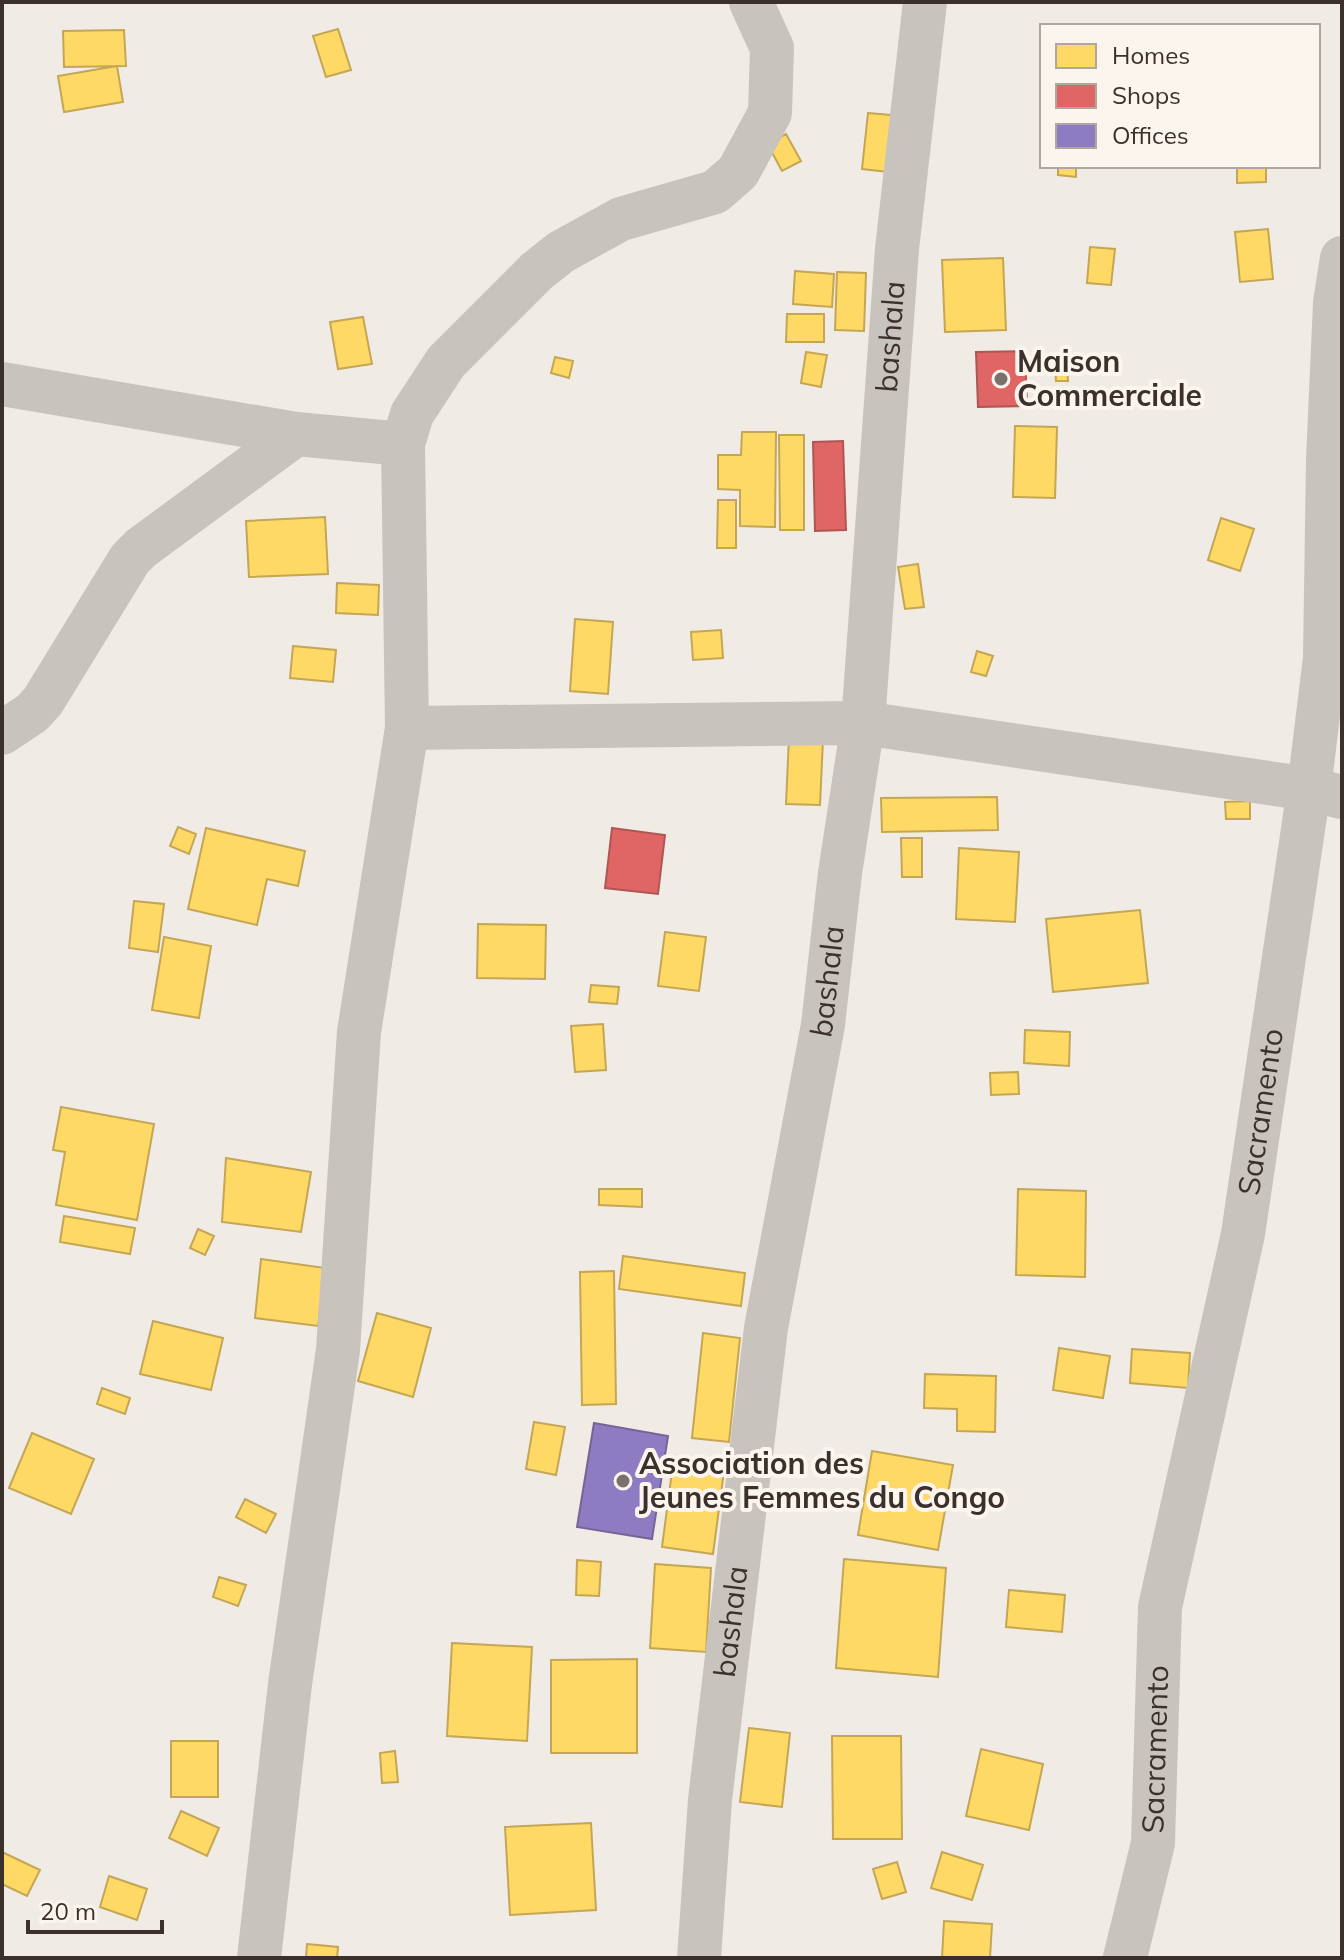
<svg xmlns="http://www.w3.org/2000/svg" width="1344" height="1960" font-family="Mulish,sans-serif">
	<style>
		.homes { fill: #ffd966; stroke: #c4a654; stroke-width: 2 }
		.shops { fill: #e06666; stroke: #ae5654; stroke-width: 2 }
		.offices { fill: #8e7cc3; stroke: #756595; stroke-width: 2 }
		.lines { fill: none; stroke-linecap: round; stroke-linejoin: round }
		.minor { stroke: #c9c3be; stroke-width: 44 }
		.poi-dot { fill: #7a716c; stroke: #fbf5ee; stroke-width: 3 }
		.labels { text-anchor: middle; stroke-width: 8; stroke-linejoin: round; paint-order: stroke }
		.street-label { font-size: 30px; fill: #3b302b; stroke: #fbf5ee }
		.poi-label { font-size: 30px; font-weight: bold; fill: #3b302b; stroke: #fbf5ee; text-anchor: start }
	</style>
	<rect width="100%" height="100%" fill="#f0ebe5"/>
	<path class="homes" d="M 338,29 L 351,70 L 326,77 L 313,36 Z
		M 124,30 L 126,66 L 64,67 L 63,31 Z
		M 117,66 L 123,102 L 64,112 L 58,76 Z
		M 868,113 L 902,116 L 897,173 L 862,169 Z
		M 786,134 L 801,161 L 782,171 L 768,145 Z
		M 1058,166 L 1076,166 L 1076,177 L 1058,175 Z
		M 1237,166 L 1266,166 L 1266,182 L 1237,183 Z
		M 1268,229 L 1273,279 L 1240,282 L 1235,232 Z
		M 1090,247 L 1115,249 L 1111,285 L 1087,283 Z
		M 1003,258 L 1006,330 L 945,332 L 942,260 Z
		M 795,271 L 834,274 L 832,307 L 793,304 Z
		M 837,272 L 866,273 L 864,331 L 835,330 Z
		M 787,314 L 824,314 L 824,342 L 786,342 Z
		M 363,317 L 372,364 L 338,369 L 330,322 Z
		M 806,352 L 827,355 L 821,387 L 801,383 Z
		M 555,357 L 573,361 L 569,378 L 551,373 Z
		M 1055,367 L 1067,367 L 1068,381 L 1056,381 Z
		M 1015,426 L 1057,427 L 1055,498 L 1013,497 Z
		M 742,432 L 776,432 L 775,527 L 740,526 L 740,490 L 718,489 L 718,455 L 741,455 Z
		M 779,435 L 804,435 L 804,530 L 780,530 Z
		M 718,500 L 736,500 L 736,548 L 717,548 Z
		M 325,517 L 328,574 L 249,577 L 246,521 Z
		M 1221,518 L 1254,529 L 1240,571 L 1208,560 Z
		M 918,564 L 924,607 L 905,609 L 898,567 Z
		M 337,583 L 379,585 L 378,615 L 336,613 Z
		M 575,619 L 613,622 L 608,694 L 570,691 Z
		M 721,630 L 723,658 L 693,660 L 691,632 Z
		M 293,646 L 336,650 L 333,682 L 290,678 Z
		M 977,651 L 993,656 L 986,676 L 971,672 Z
		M 789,737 L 823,739 L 820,805 L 786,804 Z
		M 997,797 L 998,830 L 882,832 L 881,798 Z
		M 1250,801 L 1250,819 L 1226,819 L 1225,802 Z
		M 178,827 L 196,834 L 189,854 L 170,846 Z
		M 206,828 L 305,851 L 298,886 L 267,879 L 257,925 L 188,909 Z
		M 901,838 L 922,838 L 922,877 L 902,877 Z
		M 959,848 L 1019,852 L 1015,922 L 956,919 Z
		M 134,901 L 164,904 L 158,952 L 129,948 Z
		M 1140,910 L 1148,983 L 1053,992 L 1046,919 Z
		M 478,924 L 546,925 L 545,979 L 477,978 Z
		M 665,932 L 706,937 L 699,991 L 658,986 Z
		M 164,937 L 211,946 L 199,1018 L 152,1010 Z
		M 591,985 L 619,987 L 617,1004 L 589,1002 Z
		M 603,1024 L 606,1070 L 575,1072 L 571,1026 Z
		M 1025,1030 L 1070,1032 L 1069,1066 L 1024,1063 Z
		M 1018,1072 L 1019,1094 L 991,1095 L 990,1073 Z
		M 61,1107 L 154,1124 L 137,1220 L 56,1205 L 65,1152 L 53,1150 Z
		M 226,1158 L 311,1172 L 301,1232 L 222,1222 Z
		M 599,1189 L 642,1189 L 642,1207 L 599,1205 Z
		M 1018,1189 L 1086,1191 L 1085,1277 L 1016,1275 Z
		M 64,1216 L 135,1228 L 130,1254 L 60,1242 Z
		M 198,1229 L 214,1236 L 205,1255 L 190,1248 Z
		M 623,1256 L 745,1273 L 741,1306 L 619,1289 Z
		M 261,1259 L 325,1268 L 318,1326 L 255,1318 Z
		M 614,1271 L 616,1404 L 582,1405 L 580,1272 Z
		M 377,1313 L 431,1328 L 413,1397 L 358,1381 Z
		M 153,1321 L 223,1338 L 211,1390 L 140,1374 Z
		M 703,1333 L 740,1338 L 729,1442 L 692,1438 Z
		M 1059,1348 L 1110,1356 L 1103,1398 L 1053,1390 Z
		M 1132,1349 L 1190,1353 L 1188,1388 L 1130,1383 Z
		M 925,1374 L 996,1376 L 995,1432 L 957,1431 L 957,1409 L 924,1408 Z
		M 102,1388 L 130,1398 L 125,1414 L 97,1404 Z
		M 534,1422 L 565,1427 L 556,1475 L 526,1469 Z
		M 32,1433 L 94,1459 L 71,1514 L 9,1488 Z
		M 872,1451 L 953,1465 L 938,1550 L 858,1535 Z
		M 673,1464 L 724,1471 L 713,1554 L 662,1547 Z
		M 245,1499 L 276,1514 L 266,1533 L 236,1517 Z
		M 844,1559 L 946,1568 L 938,1677 L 836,1668 Z
		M 577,1560 L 601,1562 L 599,1596 L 576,1595 Z
		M 655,1564 L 711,1568 L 706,1652 L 650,1648 Z
		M 219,1577 L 246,1585 L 238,1606 L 213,1597 Z
		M 1009,1590 L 1065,1595 L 1062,1632 L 1006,1627 Z
		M 452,1643 L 532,1647 L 527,1741 L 447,1736 Z
		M 637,1659 L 637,1753 L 551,1753 L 551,1660 Z
		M 749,1728 L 790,1733 L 782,1807 L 740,1802 Z
		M 832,1736 L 901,1736 L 902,1839 L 833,1839 Z
		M 171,1741 L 218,1741 L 218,1797 L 171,1797 Z
		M 981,1749 L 1043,1764 L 1029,1830 L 966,1816 Z
		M 395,1751 L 398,1782 L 382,1783 L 380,1753 Z
		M 181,1811 L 219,1828 L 207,1856 L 169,1838 Z
		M 591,1823 L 596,1910 L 510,1915 L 505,1827 Z
		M 2,1852 L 40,1870 L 27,1896 L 2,1884 Z
		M 942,1852 L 983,1865 L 972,1900 L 931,1888 Z
		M 897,1862 L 906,1892 L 882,1899 L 873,1869 Z
		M 109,1876 L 147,1889 L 137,1920 L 100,1907 Z
		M 944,1921 L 992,1924 L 990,1958 L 942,1958 Z
		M 307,1944 L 338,1947 L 337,1958 L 306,1958 Z"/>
	<path class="shops" d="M 1025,351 L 1027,406 L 978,407 L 976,352 Z
		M 843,441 L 846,530 L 815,531 L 813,442 Z
		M 612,828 L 665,835 L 658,894 L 605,888 Z"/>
	<path class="offices" d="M 594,1423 L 668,1436 L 652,1539 L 577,1527 Z"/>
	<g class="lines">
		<g class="minor">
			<path d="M 2,384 L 296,434 L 403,444 L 407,728 L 359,1032 L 338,1350 L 290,1684 L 259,1958"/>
			<path d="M 403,444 L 412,414 L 446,362 L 537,271 L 561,252 L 621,219 L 715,192 L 738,172 L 770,113 L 772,48 L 751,2"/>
			<path d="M 407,728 L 863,723 L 1309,789 L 1342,797"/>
			<path d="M 2,733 L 32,713 L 43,701 L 130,559 L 141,548 L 296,434"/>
			<path id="s1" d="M 699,1958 L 710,1800 L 766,1328 L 823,1025 L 840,873 L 863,723 L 897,249 L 925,2"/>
			<path id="s2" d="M 1125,1958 L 1153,1843 L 1160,1607 L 1243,1234 L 1309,789 L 1325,658 L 1328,460 L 1335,303 L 1342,258"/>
		</g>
	</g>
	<g class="poi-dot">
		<circle cx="1001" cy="379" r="8"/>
		<circle cx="623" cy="1481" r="8"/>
	</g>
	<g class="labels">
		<g class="street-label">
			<text dy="10" stroke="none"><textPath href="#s1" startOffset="1634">bashala</textPath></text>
			<text dy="10" stroke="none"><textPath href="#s1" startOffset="986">bashala</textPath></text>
			<text dy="10" stroke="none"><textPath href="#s2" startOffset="860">Sacramento</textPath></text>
			<text dy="10" stroke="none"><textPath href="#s1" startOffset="338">bashala</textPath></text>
			<text dy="10" stroke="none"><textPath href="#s2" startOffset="212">Sacramento</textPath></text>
		</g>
		<g class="poi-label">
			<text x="1017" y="372">Maison<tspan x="1017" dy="34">Commerciale</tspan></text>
			<text x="639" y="1474">Association des<tspan x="639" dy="34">Jeunes Femmes du Congo</tspan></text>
		</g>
	</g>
	<rect width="1344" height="1960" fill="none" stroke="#3b302b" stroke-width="8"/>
	<rect x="1040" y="24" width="280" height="144" fill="#fbf5ee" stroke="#aea6a0" stroke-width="2"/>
	<rect x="1056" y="44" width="40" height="24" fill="#ffd966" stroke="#aea6a0" stroke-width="2"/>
	<text x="1112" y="64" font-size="24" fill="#3b302b">Homes</text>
	<rect x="1056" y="84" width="40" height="24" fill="#e06666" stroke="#aea6a0" stroke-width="2"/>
	<text x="1112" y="104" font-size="24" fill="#3b302b">Shops</text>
	<rect x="1056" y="124" width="40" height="24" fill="#8e7cc3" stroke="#aea6a0" stroke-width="2"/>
	<text x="1112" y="144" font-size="24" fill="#3b302b">Offices</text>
	<path d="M28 1920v12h134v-12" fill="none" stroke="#3b302b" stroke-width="4"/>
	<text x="40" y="1920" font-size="24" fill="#3b302b" stroke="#fbf5ee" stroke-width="6" paint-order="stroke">20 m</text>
</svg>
